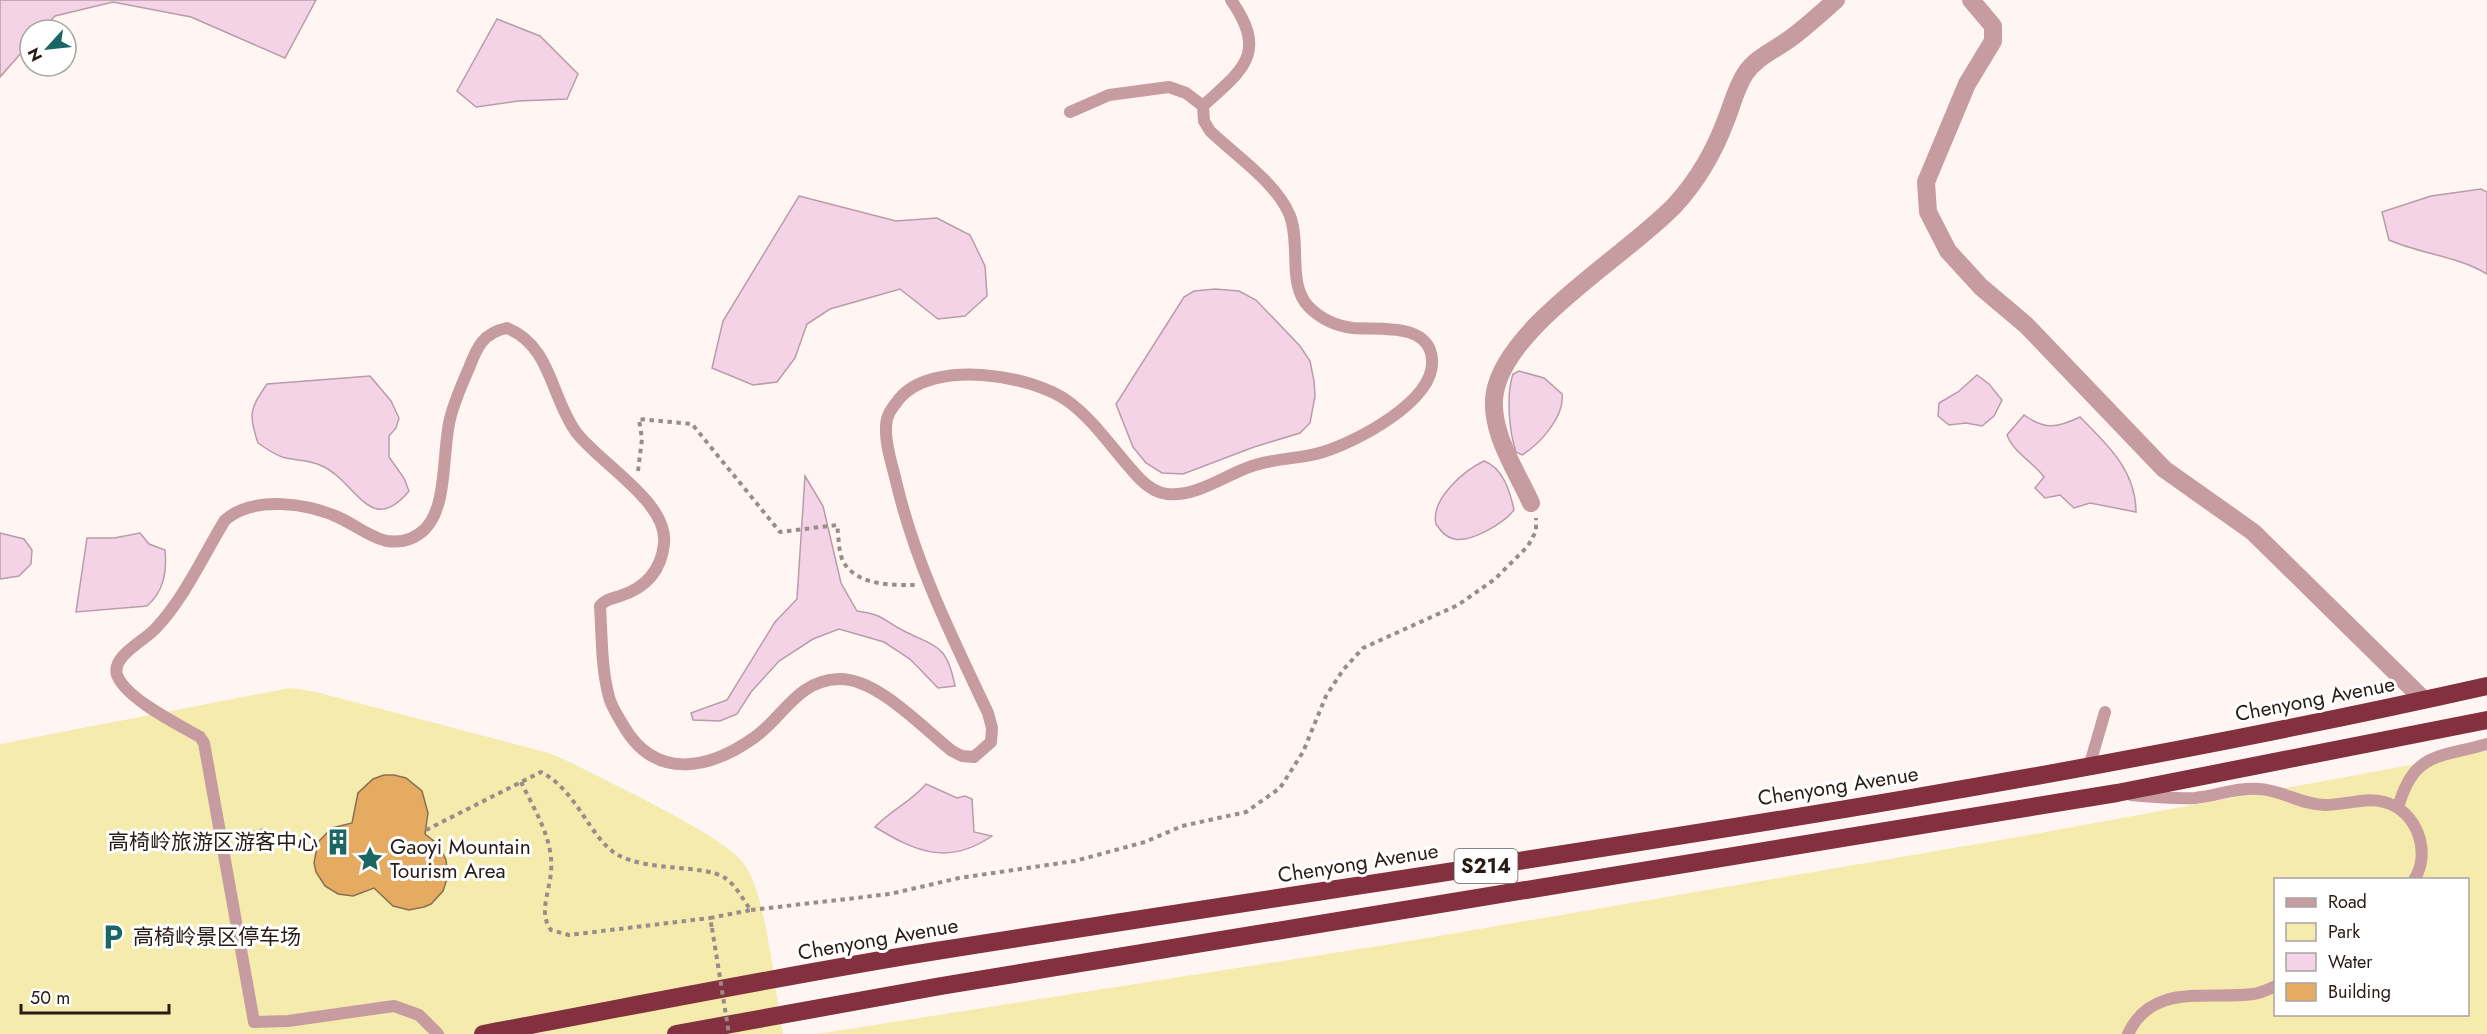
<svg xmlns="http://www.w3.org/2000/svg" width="2487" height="1034" font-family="Jost,'Noto Sans SC',sans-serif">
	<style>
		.green { fill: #f4ebac; fill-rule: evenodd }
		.water { fill: #f5d3e7; stroke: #b89ca8; stroke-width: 1.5 }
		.building { fill: #e5ab61; stroke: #877054; stroke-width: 1.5 }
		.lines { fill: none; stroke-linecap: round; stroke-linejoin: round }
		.path { stroke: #988d89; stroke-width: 4; stroke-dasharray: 4.5 4.5; stroke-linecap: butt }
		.lane { stroke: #c79ca0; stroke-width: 12 }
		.street { stroke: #c79ca0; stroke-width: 18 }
		.highway { stroke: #83303f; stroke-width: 18 }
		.path-bridge { stroke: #988d89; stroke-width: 4; stroke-dasharray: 4.5 4.5; stroke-linecap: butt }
		.labels { text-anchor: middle; stroke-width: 6; stroke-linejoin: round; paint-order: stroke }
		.shield { fill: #fff; stroke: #685f5b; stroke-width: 1.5 }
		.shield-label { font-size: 20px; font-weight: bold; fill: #281a15 }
		.street-label { font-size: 21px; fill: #281a15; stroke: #fff }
		.poi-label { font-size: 21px; fill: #281a15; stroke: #fff; text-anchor: start }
	</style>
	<rect width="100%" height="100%" fill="#fff6f3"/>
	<path class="green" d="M 290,688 L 312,691 L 549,753 L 572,763 C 608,782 727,837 745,865 C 767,897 775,992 783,1034 L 0,1034 L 0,744 Z
		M 2487,751 L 2487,1034 L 817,1034 L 1397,943 L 2024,836 ZM 2276,880 L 2468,880 L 2468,1014 L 2276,1014 Z"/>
	<path class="water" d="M 0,0 L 316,0 L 285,58 L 191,17 L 113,2 L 55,16 L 42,30 L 30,30 L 30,43 L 0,77 Z
		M 497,19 L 540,36 L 578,74 L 567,99 L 518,101 L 476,107 L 457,91 Z
		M 2481,189 L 2487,192 L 2487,274 C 2457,256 2421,254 2389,240 L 2382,212 L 2431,196 Z
		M 799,196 L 896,221 L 937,218 L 970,235 L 985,266 L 987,296 L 965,316 L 938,319 L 900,289 L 830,309 L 807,324 L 795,358 L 777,382 L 753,385 L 712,368 L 723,321 Z
		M 1215,289 L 1239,291 L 1256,300 L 1300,346 L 1310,361 L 1314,381 L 1315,396 L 1310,423 L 1300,433 L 1254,447 L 1183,474 L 1162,473 L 1146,463 L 1133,447 L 1116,404 L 1184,297 L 1194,291 Z
		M 1519,371 L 1544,378 L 1562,394 C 1565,416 1540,444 1522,455 L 1516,452 C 1509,431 1506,395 1513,374 Z
		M 1977,375 L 1989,384 L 2002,400 L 1994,416 L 1982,426 L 1966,423 L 1949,425 L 1938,416 L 1939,403 L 1958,392 Z
		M 370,376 L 391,401 L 399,418 L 396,428 L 389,436 L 389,457 L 404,478 L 409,491 C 370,538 356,481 322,466 C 309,459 295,461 282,457 C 274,454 265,448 258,443 C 248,414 250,409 267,384 Z
		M 2024,415 C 2045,430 2057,428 2080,417 C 2108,445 2136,471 2136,512 L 2090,503 L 2074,508 L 2060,495 L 2045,498 L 2035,488 L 2044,477 C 2033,462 2013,452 2007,435 Z
		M 1484,461 C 1503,468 1510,491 1514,510 C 1504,523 1471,543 1454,539 C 1445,537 1441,531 1436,524 C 1430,499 1465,470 1484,461 Z
		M 805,476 L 823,506 L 841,583 L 857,611 C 885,615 882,620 904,631 C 938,648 947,645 955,686 L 938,688 L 910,659 L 884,642 L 839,629 L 813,639 L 779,661 L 751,692 L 737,714 L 720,721 L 693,720 L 691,713 L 727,700 L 775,622 L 797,599 Z
		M 0,533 L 24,539 L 32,550 L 31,564 L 19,576 L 0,579 Z
		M 140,533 L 149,544 L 165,550 C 167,572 164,591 147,606 L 76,612 L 87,538 L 114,538 Z
		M 926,784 L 957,798 L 965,796 L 972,799 L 974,832 L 992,836 C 948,866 916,852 875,827 C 891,810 911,802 926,784 Z"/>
	<path class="building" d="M 384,775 L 394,775 L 406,778 L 422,791 L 428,813 L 425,834 L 439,845 L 446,860 L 448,876 L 443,891 L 431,904 L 424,907 L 409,910 L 393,906 L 374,888 L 353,896 L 338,894 L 325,886 L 316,872 L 314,863 L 318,842 L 332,828 L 352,823 L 358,793 L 373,779 Z"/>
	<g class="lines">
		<path class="path" d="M 638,471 L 642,439 L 639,419 L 692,424 L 780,532 L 837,525 C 839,537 838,553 844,563 C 859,586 892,585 915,585
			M 521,782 C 534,809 554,840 551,871 C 550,891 538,913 551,930 L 569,935 L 710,918
			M 426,830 L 541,772 C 578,791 589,838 618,855 C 649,872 704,864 725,878 C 736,885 743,900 751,910 L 710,918 L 712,928
			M 234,837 L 264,830
			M 751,910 L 890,894 L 959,878 L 1075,861 L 1145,842 L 1182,826 L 1246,812 L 1280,788 L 1303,752 L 1326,696 L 1343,670 L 1363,648 L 1458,605 L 1495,579 L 1528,546 L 1536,531 L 1536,518"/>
		<path class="lane" d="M 1070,112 L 1109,95 L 1169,87 L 1186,93 L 1203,106
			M 2089,767 L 2105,712
			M 2131,795 C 2153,797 2174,799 2195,798 C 2217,796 2237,787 2259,789 C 2282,790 2302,805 2325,805 C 2345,805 2365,797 2384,802 C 2417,810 2432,853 2414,880
			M 2398,808 C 2413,752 2438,758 2487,744
			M 438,1034 L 419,1015 L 394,1006 L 288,1021 L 254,1022 L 204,743 L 200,737 C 178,724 126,699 117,675 C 111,656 146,640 156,628 C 185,597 203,556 225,520 C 254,495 309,503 342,519 C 356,526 372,538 387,541 C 402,543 415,539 425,529 C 448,506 442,451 450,419 C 454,402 462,384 469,368 C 477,347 483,333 507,328 C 551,345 551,398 576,432 C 599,463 669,502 664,544 C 661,571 645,588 620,596 C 611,599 606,599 600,606 C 602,636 601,667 609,697 C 611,706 618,716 623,725 C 655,781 709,770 755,737 C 784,716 798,680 839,679 C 877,678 923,728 952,751 L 962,756 L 974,757 L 991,742 L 992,728 L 988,713 C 952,637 915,563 896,481 C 892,464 885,445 886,427 C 886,415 892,408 899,399 C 932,359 1031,374 1069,402 C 1096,422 1116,454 1140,479 C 1147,486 1156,493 1167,494 C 1197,497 1225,475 1252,466 C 1275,458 1301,459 1323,452 C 1356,442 1435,401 1432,360 C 1430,322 1379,330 1353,328 C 1336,326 1320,318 1309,307 C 1287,285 1301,245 1290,216 C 1278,184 1235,155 1210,131 L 1204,121 L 1203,106 C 1242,70 1269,54 1231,0
			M 2128,1034 C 2152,982 2207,1000 2253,994 C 2261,993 2269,989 2276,986"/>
		<path class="street" d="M 1971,0 L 1993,26 L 1993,41 L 1967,84 L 1926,182 L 1928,212 L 1948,251 L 1981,287 L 2026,325 L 2164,469 L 2253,532 L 2424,700
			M 1531,503 C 1516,470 1488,429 1495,392 C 1507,325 1629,254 1675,205 C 1698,180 1714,152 1726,120 C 1732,105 1736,88 1745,74 C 1756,57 1775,50 1791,38 C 1807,26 1821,13 1836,0"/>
		<path class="highway" d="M 483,1034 C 634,1006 785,975 936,951 C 1454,868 1975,801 2487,686
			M 676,1034 L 941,986 L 2117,793 L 2487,720"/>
		<path class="path-bridge" d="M 712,928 L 729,1034"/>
	</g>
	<defs>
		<g id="building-bare" transform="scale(2.07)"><path d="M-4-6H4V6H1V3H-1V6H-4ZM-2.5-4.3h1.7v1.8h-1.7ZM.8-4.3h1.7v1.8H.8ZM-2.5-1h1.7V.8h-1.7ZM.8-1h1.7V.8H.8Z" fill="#196662" stroke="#fff" stroke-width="2.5" paint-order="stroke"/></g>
		<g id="sight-bare" transform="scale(2.07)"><path d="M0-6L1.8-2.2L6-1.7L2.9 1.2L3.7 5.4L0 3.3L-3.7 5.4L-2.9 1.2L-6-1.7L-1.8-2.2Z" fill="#196662" stroke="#fff" stroke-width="2.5" paint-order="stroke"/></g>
		<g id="parking-bare" transform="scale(2.07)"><path d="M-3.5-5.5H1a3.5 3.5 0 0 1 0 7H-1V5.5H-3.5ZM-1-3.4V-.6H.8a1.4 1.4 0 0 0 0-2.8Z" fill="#196662" stroke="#fff" stroke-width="2.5" paint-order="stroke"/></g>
	</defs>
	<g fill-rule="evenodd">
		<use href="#building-bare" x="338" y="842"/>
		<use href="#sight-bare" x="370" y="859"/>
		<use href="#parking-bare" x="113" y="937"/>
	</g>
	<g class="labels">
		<rect class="shield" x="1454.5" y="849" width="63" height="34" rx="4.5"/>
		<g class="shield-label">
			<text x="1486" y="873">S214</text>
		</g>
		<g class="street-label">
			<text transform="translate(2315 699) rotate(-11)" y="7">Chenyong Avenue</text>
			<text transform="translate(1838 786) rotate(-9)" y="7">Chenyong Avenue</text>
			<text transform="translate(1358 863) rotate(-9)" y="7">Chenyong Avenue</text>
			<text transform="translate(878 939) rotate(-10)" y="7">Chenyong Avenue</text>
		</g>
		<g class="poi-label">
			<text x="318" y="849" text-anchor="end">高椅岭旅游区游客中心</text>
			<text x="390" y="854">Gaoyi Mountain<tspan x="390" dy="24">Tourism Area</tspan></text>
			<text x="133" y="944">高椅岭景区停车场</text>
		</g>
	</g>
	<rect x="2274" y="878" width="195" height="138" fill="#ffffff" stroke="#a9a3a1" stroke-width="1.5"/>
	<rect x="2286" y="898" width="30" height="9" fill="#c79ca0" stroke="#a9a3a1" stroke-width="1.5"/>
	<text x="2328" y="908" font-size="18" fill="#281a15">Road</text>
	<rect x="2286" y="923" width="30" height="18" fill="#f4ebac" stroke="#a9a3a1" stroke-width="1.5"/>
	<text x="2328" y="938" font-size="18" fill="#281a15">Park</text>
	<rect x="2286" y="953" width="30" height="18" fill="#f5d3e7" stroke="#a9a3a1" stroke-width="1.5"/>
	<text x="2328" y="968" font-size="18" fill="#281a15">Water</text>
	<rect x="2286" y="983" width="30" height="18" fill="#e5ab61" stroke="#a9a3a1" stroke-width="1.5"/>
	<text x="2328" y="998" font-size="18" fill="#281a15">Building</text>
	<g transform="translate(48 48) rotate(243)"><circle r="28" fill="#ffffff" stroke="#a9a3a1" stroke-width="1.5"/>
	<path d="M0-4.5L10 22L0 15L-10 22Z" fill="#196662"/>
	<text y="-9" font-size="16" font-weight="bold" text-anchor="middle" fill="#281a15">N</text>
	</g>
	<path d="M21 1004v9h148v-9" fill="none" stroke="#281a15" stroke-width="3"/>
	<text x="30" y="1004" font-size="18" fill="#281a15" stroke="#ffffff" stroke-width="4.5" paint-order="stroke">50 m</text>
</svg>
